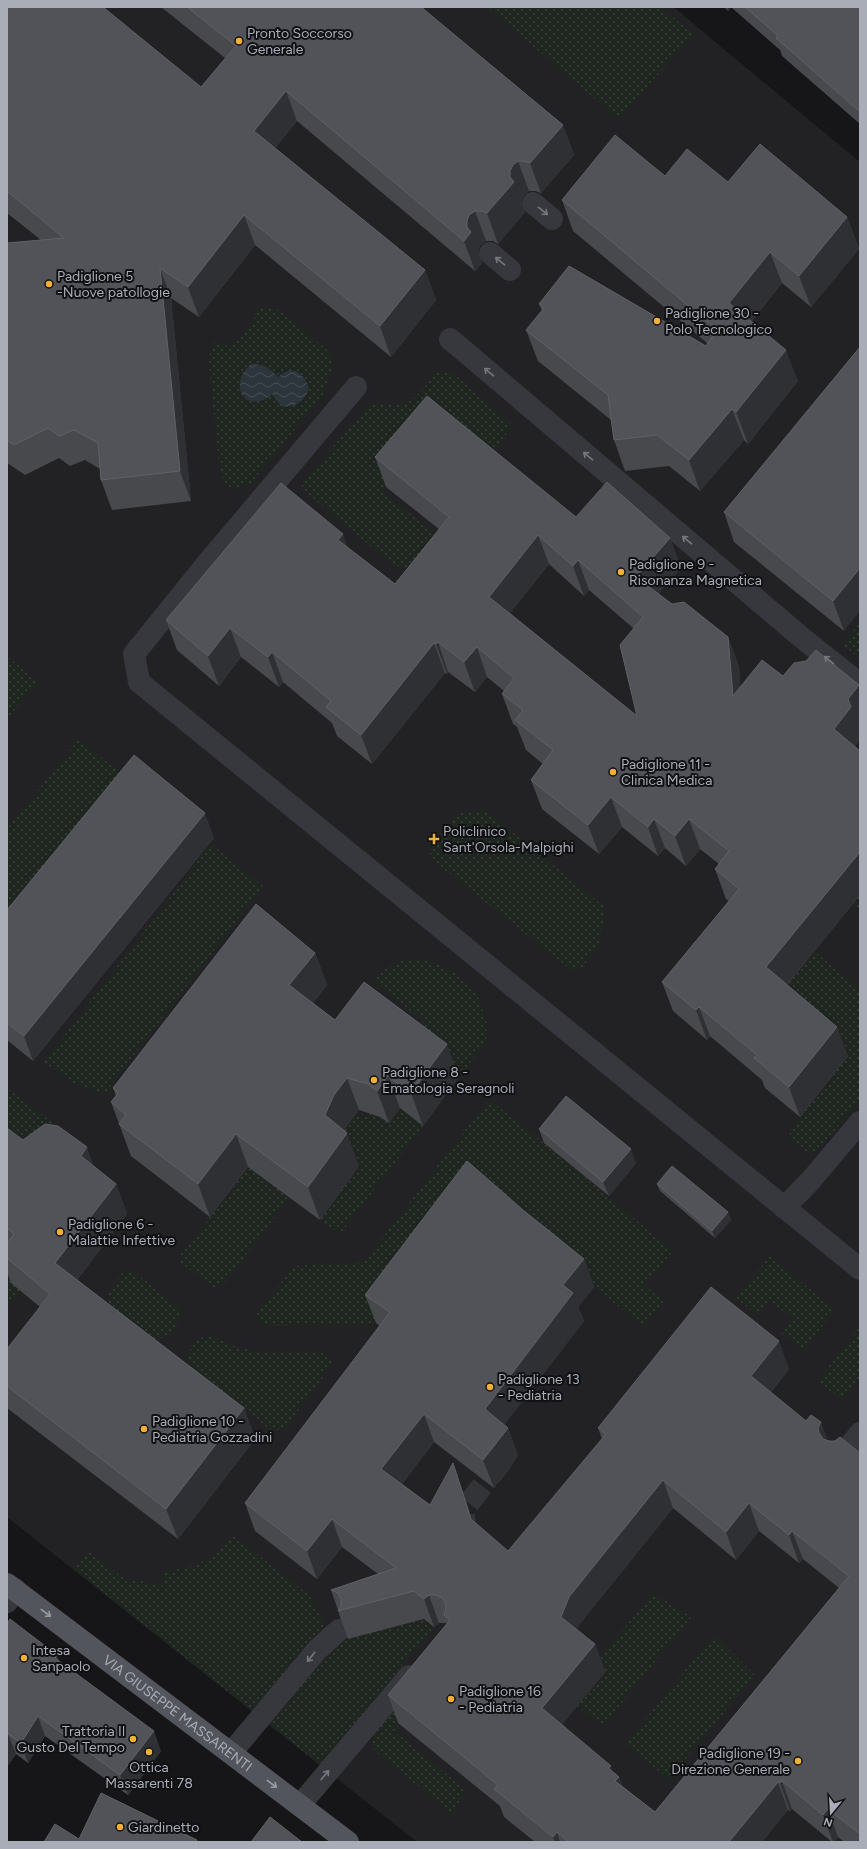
<svg xmlns="http://www.w3.org/2000/svg" width="867" height="1849" font-family="Figtree,sans-serif">
	<style>
		.built { fill: #222225 }
		.grass { fill: url(#grass-dots) }
		.water { fill: url(#water-waves) }
		.lines { fill: none; stroke-linecap: round; stroke-linejoin: round }
		.minor-tunnel { stroke: #333438; stroke-width: 22; stroke-dasharray: 22 11; stroke-linecap: butt }
		.minor { stroke: #37383d; stroke-width: 22 }
		.major { stroke: #53555c; stroke-width: 22 }
		.wall { fill: #47494d; fill-rule: evenodd }
		.shaded-wall { fill: #2f3033 }
		.building { fill: #525359; stroke: #5f6168; fill-rule: evenodd }
		.oneway { stroke: #757881 }
		.oneway2 { stroke: #979ba6 }
		.poi-dot { fill: #f2b134; stroke: #111113; stroke-width: 1.5 }
		.labels { text-anchor: middle; stroke-width: 4; stroke-linejoin: round; paint-order: stroke }
		.poi-label { font-size: 14px; fill: #a8adb8; stroke: #111113; text-anchor: start }
		.street-label { font-size: 14px; fill: #a8adb8; stroke: #111113 }
	</style>
	<defs>
		<pattern id="grass-dots" width="8" height="8" patternUnits="userSpaceOnUse"><rect width="8" height="8" fill="#1e261f"/><path d="M2 2h.1M6 6h.1" fill="none" stroke="#3c433d" stroke-width="1.8" stroke-linecap="round"/></pattern>
		<pattern id="water-waves" width="16" height="10" patternUnits="userSpaceOnUse"><rect width="16" height="10" fill="#2c353c"/><path d="M0 5q4-4 8 0t8 0" fill="none" stroke="#485056"/></pattern>
	</defs>
	<rect width="100%" height="100%" fill="#161618"/>
	<path class="built" d="M 7,7 L 674,7 L 714,41 L 860,162 L 860,1842 L 417,1842 L 7,1517 Z"/>
	<path class="grass" d="M 487,7 L 661,7 L 693,34 L 619,119 Z
		M 261,308 L 275,308 L 290,318 L 328,351 L 333,362 L 329,379 L 322,396 L 251,483 C 235,490 227,491 220,473 L 209,365 L 210,353 L 214,342 L 227,346 L 239,340 Z
		M 445,371 L 455,375 L 513,425 L 490,455 L 386,487 L 383,493 L 436,534 L 411,565 L 403,568 L 392,564 L 301,488 L 305,480 L 367,407 C 379,399 394,409 407,403 C 419,397 428,382 436,373 Z
		M 860,623 L 860,659 L 842,644 Z
		M 7,656 L 38,682 L 7,719 Z
		M 79,739 L 121,774 L 7,918 L 7,829 Z
		M 486,811 L 605,907 L 600,942 L 582,968 L 571,970 L 430,858 L 430,849 L 458,813 Z
		M 211,844 L 263,886 L 105,1093 L 77,1085 L 44,1062 Z
		M 860,876 L 860,911 L 843,898 Z
		M 814,951 L 860,989 L 860,1100 L 818,1150 L 808,1153 L 788,1137 L 800,1117 L 847,1056 L 777,997 Z
		M 404,960 L 431,961 L 455,973 L 477,994 L 487,1023 L 486,1042 L 459,1077 L 410,1040 L 423,1021 L 373,980 L 385,969 Z
		M 7,1088 L 53,1123 L 54,1130 L 37,1150 L 7,1134 Z
		M 489,1099 L 544,1143 L 673,1251 L 644,1285 L 664,1301 L 643,1326 L 559,1259 L 477,1190 L 376,1323 L 275,1326 L 260,1323 L 257,1314 L 294,1266 L 364,1262 Z
		M 400,1108 L 423,1126 L 340,1234 L 320,1220 L 359,1166 L 340,1140 C 351,1115 364,1105 389,1123 Z
		M 249,1167 L 290,1197 L 223,1285 L 214,1288 L 181,1263 L 181,1254 Z
		M 7,1249 L 11,1283 L 21,1291 L 7,1308 Z
		M 770,1256 L 835,1310 L 803,1350 L 781,1333 L 793,1319 L 769,1300 L 757,1315 L 736,1298 Z
		M 132,1270 L 179,1308 C 180,1325 172,1336 156,1340 L 109,1305 L 108,1292 L 123,1272 Z
		M 859,1328 L 860,1377 L 842,1400 L 818,1381 Z
		M 213,1336 L 234,1346 L 261,1353 L 321,1353 L 330,1357 L 332,1365 L 284,1429 L 272,1431 L 191,1367 L 187,1354 L 199,1338 Z
		M 233,1535 L 309,1595 L 325,1625 L 311,1639 L 252,1711 L 74,1569 L 89,1552 L 122,1577 L 163,1586 L 164,1571 C 197,1568 212,1560 233,1535 Z
		M 653,1593 L 691,1617 L 603,1726 L 577,1706 L 605,1672 L 595,1664 Z
		M 424,1619 L 434,1627 L 320,1765 L 270,1725 L 322,1659 L 344,1640 Z
		M 714,1635 L 755,1675 L 669,1779 L 625,1744 Z
		M 400,1701 L 410,1709 L 394,1731 L 467,1791 L 451,1812 L 382,1757 C 377,1753 372,1749 371,1742 C 371,1732 393,1710 400,1701 Z"/>
	<path class="water" d="M 251,364 C 263,364 270,368 278,377 C 293,364 304,373 309,388 C 304,402 296,408 281,406 L 272,394 C 249,416 225,387 251,364 Z"/>
	<g class="lines">
		<path class="minor-tunnel" d="M 466,1535 L 464,1515 L 466,1507 L 504,1458"/>
		<path class="minor" d="M 533,203 L 552,219
			M 490,253 L 510,270
			M 450,339 L 801,637 L 860,684
			M 356,387 L 209,561 L 134,654 L 139,682 L 860,1269
			M 784,1208 L 811,1180 L 860,1122
			M 841,1457 L 860,1433
			M 7,1602 L 15,1589
			M 231,1753 L 317,1650 L 339,1630
			M 300,1805 L 409,1676"/>
		<path class="major" id="s1" d="M 7,1584 L 348,1842"/>
	</g>
	<path class="wall" d="M 7,7 L 201,87 L 225,58 L 161,7 L 421,7 L 563,125 L 574,155 L 541,193 L 535,191 L 529,191 L 524,195 L 521,201 L 525,212 L 498,244 L 493,241 L 486,241 L 480,245 L 478,251 L 482,263 L 475,271 L 297,121 L 275,148 L 425,270 L 436,300 L 391,357 L 255,245 L 199,317 L 171,298 L 191,501 L 112,510 L 101,480 L 100,469 L 85,460 L 70,466 L 59,458 L 25,475 L 7,463 L 7,243 L 41,240 L 7,213 Z
		M 724,7 L 860,7 L 860,124 L 782,56 L 780,50 L 731,7 L 728,11 Z
		M 665,176 L 728,182 L 847,217 L 859,249 L 811,307 L 782,283 L 752,321 L 798,381 L 748,444 L 744,440 L 700,491 L 669,466 L 625,471 L 614,440 L 611,420 L 538,361 L 526,330 L 542,311 L 539,304 L 706,346 L 707,343 L 573,231 L 562,200 Z
		M 860,347 L 844,631 L 734,542 L 724,512 Z
		M 375,457 L 576,517 L 670,538 L 681,568 L 658,594 L 672,604 L 728,637 L 739,667 L 740,686 L 783,676 L 860,689 L 860,727 L 859,728 L 860,731 L 860,740 L 855,746 L 860,751 L 860,895 L 787,985 L 848,1056 L 800,1117 L 765,1088 L 762,1080 L 710,1036 L 707,1040 L 673,1011 L 662,982 L 729,901 L 726,899 L 715,869 L 719,864 L 700,849 L 686,866 L 665,848 L 658,856 L 622,827 L 599,854 L 542,809 L 531,780 L 543,764 L 526,750 L 517,727 L 513,724 L 502,694 L 504,691 L 487,677 L 475,692 L 448,672 L 447,674 L 445,673 L 372,764 L 337,736 L 332,723 L 283,682 L 279,687 L 241,657 L 219,686 L 177,650 L 166,620 L 348,548 L 395,584 L 439,529 L 386,487 ZM 549,564 L 584,596 L 589,590 L 633,628 L 637,716 L 510,613 Z
		M 214,838 L 33,1061 L 7,1040 L 7,910 Z
		M 315,953 L 327,985 L 313,1003 L 335,1020 L 459,1077 L 423,1126 L 400,1108 L 389,1123 L 380,1117 L 359,1110 L 346,1127 L 344,1131 L 359,1166 L 320,1220 L 248,1167 L 210,1217 L 131,1156 L 111,1102 L 116,1096 L 113,1088 Z
		M 7,1128 L 23,1140 L 95,1167 L 116,1184 L 127,1214 L 77,1280 L 244,1408 L 255,1439 L 178,1539 L 7,1408 L 7,1349 L 40,1307 L 11,1283 L 7,1272 Z
		M 539,1129 L 636,1163 L 609,1196 L 544,1143 Z
		M 657,1184 L 728,1212 L 731,1220 L 715,1238 L 660,1191 Z
		M 523,1210 L 584,1259 L 594,1287 L 578,1307 L 584,1321 L 504,1425 L 508,1428 L 518,1456 L 494,1488 L 434,1442 L 402,1484 L 430,1505 L 463,1491 L 472,1520 L 508,1551 L 602,1439 L 598,1428 L 789,1369 L 771,1392 L 806,1421 L 821,1422 L 827,1441 L 860,1453 L 860,1842 L 844,1842 L 838,1837 L 834,1842 L 832,1842 L 792,1809 L 790,1811 L 788,1810 L 762,1842 L 535,1842 L 504,1817 L 500,1806 L 398,1723 L 388,1695 L 447,1624 L 447,1623 L 439,1623 L 434,1627 L 424,1619 L 348,1639 L 338,1611 L 338,1610 L 331,1590 L 378,1574 L 342,1547 L 317,1579 L 255,1531 L 245,1503 L 380,1326 L 376,1323 L 365,1295 ZM 673,1508 L 736,1560 L 759,1531 L 799,1563 L 803,1559 L 839,1588 L 655,1812 L 622,1786 L 619,1777 L 562,1724 L 605,1672 L 595,1644 L 577,1630 L 579,1625 Z
		M 7,1624 L 59,1661 L 161,1751 L 128,1795 L 45,1736 L 28,1763 L 16,1754 L 7,1767 Z"/>
	<path class="shaded-wall" d="M 727,7 L 731,7 L 728,11 Z
		M 286,91 L 297,121 L 265,161 L 254,131 Z
		M 563,125 L 574,155 L 541,193 L 530,163 Z
		M 518,161 L 529,191 L 524,195 L 521,201 L 525,212 L 498,244 L 487,213 L 510,177 L 510,171 L 513,165 Z
		M 475,211 L 486,241 L 480,245 L 478,251 L 482,263 L 475,271 L 464,241 L 467,227 L 467,221 L 469,215 Z
		M 244,215 L 255,245 L 199,317 L 188,287 Z
		M 847,217 L 859,249 L 811,307 L 799,276 Z
		M 770,252 L 782,283 L 741,335 L 729,303 Z
		M 160,268 L 171,298 L 191,501 L 180,471 Z
		M 425,270 L 436,300 L 391,357 L 380,326 Z
		M 786,350 L 798,381 L 748,444 L 736,412 Z
		M 732,409 L 744,440 L 700,491 L 689,460 Z
		M 343,534 L 354,564 L 338,540 Z
		M 538,535 L 549,564 L 500,626 L 489,597 Z
		M 670,538 L 681,568 L 647,606 L 636,577 Z
		M 578,560 L 589,590 L 584,596 L 573,566 Z
		M 860,568 L 860,611 L 844,631 L 833,601 Z
		M 230,628 L 241,657 L 219,686 L 208,656 Z
		M 728,637 L 739,667 L 743,725 L 733,696 Z
		M 438,642 L 448,672 L 447,674 L 436,644 Z
		M 434,643 L 445,673 L 372,764 L 361,735 Z
		M 477,647 L 487,677 L 475,692 L 464,662 Z
		M 272,652 L 283,682 L 279,687 L 268,657 Z
		M 859,685 L 860,689 L 860,727 L 859,728 L 860,731 L 860,740 L 845,759 L 834,729 L 848,699 Z
		M 611,797 L 622,827 L 599,854 L 588,825 Z
		M 205,813 L 214,838 L 33,1061 L 24,1036 Z
		M 654,819 L 665,848 L 658,856 L 648,827 Z
		M 689,819 L 700,849 L 686,866 L 675,836 Z
		M 860,852 L 860,895 L 777,997 L 766,967 Z
		M 315,953 L 327,985 L 301,1018 L 289,985 Z
		M 699,1007 L 710,1036 L 707,1040 L 696,1010 Z
		M 837,1027 L 848,1056 L 800,1117 L 789,1087 Z
		M 447,1044 L 459,1077 L 423,1126 L 411,1093 Z
		M 388,1076 L 400,1108 L 389,1123 L 377,1091 Z
		M 347,1078 L 359,1110 L 346,1127 L 338,1146 L 347,1133 L 359,1166 L 320,1220 L 308,1187 L 325,1115 L 334,1095 Z
		M 236,1134 L 248,1167 L 210,1217 L 198,1184 Z
		M 87,1147 L 98,1177 L 81,1156 Z
		M 631,1149 L 636,1163 L 609,1196 L 603,1182 Z
		M 116,1184 L 127,1214 L 66,1294 L 55,1263 Z
		M 728,1212 L 731,1220 L 715,1238 L 712,1231 Z
		M 584,1259 L 594,1287 L 578,1307 L 584,1321 L 495,1437 L 485,1409 L 563,1285 Z
		M 779,1341 L 789,1369 L 761,1404 L 751,1376 Z
		M 244,1408 L 255,1439 L 178,1539 L 166,1509 Z
		M 424,1414 L 434,1442 L 392,1497 L 381,1469 Z
		M 821,1422 L 831,1450 L 819,1433 L 818,1428 Z
		M 508,1428 L 518,1456 L 494,1488 L 483,1460 Z
		M 453,1463 L 463,1491 L 481,1547 L 471,1519 Z
		M 663,1480 L 673,1508 L 579,1625 L 571,1645 L 561,1617 L 569,1597 Z
		M 749,1503 L 759,1531 L 736,1560 L 726,1532 Z
		M 332,1519 L 342,1547 L 317,1579 L 307,1551 Z
		M 792,1531 L 803,1559 L 799,1563 L 789,1535 Z
		M 429,1595 L 439,1623 L 434,1627 L 424,1599 Z
		M 595,1644 L 605,1672 L 553,1736 L 542,1708 Z
		M 57,1655 L 64,1675 L 55,1658 Z
		M 38,1716 L 45,1736 L 28,1763 L 21,1743 Z
		M 154,1731 L 161,1751 L 128,1795 L 120,1775 Z
		M 8,1734 L 16,1754 L 7,1767 L 7,1736 Z
		M 611,1766 L 616,1780 L 619,1777 L 629,1805 L 608,1768 Z
		M 782,1781 L 792,1809 L 790,1811 L 780,1783 Z
		M 778,1782 L 788,1810 L 762,1842 L 729,1842 Z
		M 828,1809 L 838,1837 L 834,1842 L 833,1842 L 823,1815 Z
		M 557,1832 L 560,1842 L 555,1842 L 553,1837 Z"/>
	<path class="building" d="M 7,7 L 103,7 L 201,87 L 236,46 L 187,7 L 421,7 L 563,125 L 530,163 L 524,161 L 518,161 L 513,165 L 510,171 L 510,177 L 514,182 L 487,213 L 482,211 L 475,211 L 469,215 L 467,221 L 467,227 L 471,232 L 464,241 L 286,91 L 254,131 L 425,270 L 380,326 L 244,215 L 188,287 L 160,268 L 180,471 L 101,480 L 98,443 L 74,430 L 59,436 L 48,428 L 14,445 L 7,440 L 7,243 L 64,238 L 7,191 Z
		M 745,7 L 860,7 L 860,112 L 776,38 L 778,36 Z
		M 615,135 L 665,176 L 687,149 L 728,182 L 760,144 L 847,217 L 799,276 L 770,252 L 729,303 L 786,350 L 736,412 L 732,409 L 689,460 L 657,435 L 614,440 L 608,395 L 526,330 L 544,308 L 539,304 L 569,266 L 706,346 L 717,330 L 562,200 Z
		M 860,347 L 860,568 L 833,601 L 724,512 Z
		M 427,396 L 576,517 L 607,482 L 670,538 L 636,577 L 672,604 L 684,602 L 728,637 L 733,696 L 762,660 L 783,676 L 794,663 L 806,661 L 816,650 L 859,685 L 848,699 L 851,707 L 834,729 L 860,751 L 860,852 L 766,967 L 837,1027 L 789,1087 L 754,1058 L 757,1055 L 699,1007 L 696,1010 L 662,982 L 739,889 L 715,869 L 729,851 L 689,819 L 675,836 L 654,819 L 648,827 L 611,797 L 588,825 L 531,780 L 553,750 L 515,720 L 523,710 L 502,694 L 514,678 L 477,647 L 464,662 L 438,642 L 436,644 L 434,643 L 361,735 L 326,707 L 331,701 L 272,652 L 268,657 L 230,628 L 208,656 L 166,620 L 281,483 L 343,534 L 338,540 L 395,584 L 449,517 L 375,457 ZM 538,535 L 573,566 L 578,560 L 643,617 L 620,645 L 637,716 L 489,597 Z
		M 134,755 L 205,813 L 24,1036 L 7,1023 L 7,910 Z
		M 256,904 L 315,953 L 289,985 L 335,1020 L 364,982 L 447,1044 L 411,1093 L 388,1076 L 377,1091 L 368,1084 L 347,1078 L 334,1095 L 325,1115 L 347,1133 L 308,1187 L 236,1134 L 198,1184 L 119,1124 L 126,1115 L 111,1102 L 118,1093 L 113,1088 Z
		M 566,1096 L 631,1149 L 603,1182 L 539,1129 Z
		M 45,1124 L 58,1126 L 87,1147 L 81,1156 L 116,1184 L 55,1263 L 244,1408 L 166,1509 L 7,1386 L 7,1349 L 50,1294 L 7,1258 L 7,1243 L 14,1234 L 7,1228 L 7,1128 L 23,1140 Z
		M 467,1161 L 523,1210 L 584,1259 L 563,1285 L 573,1293 L 485,1409 L 508,1428 L 483,1460 L 424,1414 L 381,1469 L 430,1505 L 453,1463 L 471,1519 L 508,1551 L 606,1434 L 598,1428 L 711,1287 L 779,1341 L 751,1376 L 806,1421 L 811,1415 L 821,1422 L 818,1428 L 819,1433 L 823,1439 L 829,1441 L 835,1441 L 840,1437 L 860,1453 L 860,1834 L 828,1809 L 823,1815 L 782,1781 L 780,1783 L 778,1782 L 729,1842 L 569,1842 L 557,1832 L 553,1837 L 494,1789 L 498,1785 L 388,1695 L 450,1620 L 444,1615 L 446,1609 L 445,1602 L 442,1598 L 436,1595 L 429,1595 L 424,1599 L 414,1591 L 338,1611 L 341,1605 L 341,1599 L 338,1593 L 331,1590 L 396,1568 L 332,1519 L 307,1551 L 245,1503 L 390,1312 L 365,1295 ZM 663,1480 L 726,1532 L 749,1503 L 789,1535 L 792,1531 L 849,1576 L 655,1812 L 615,1781 L 619,1777 L 608,1768 L 611,1766 L 542,1708 L 595,1644 L 561,1617 L 569,1597 Z
		M 672,1166 L 728,1212 L 712,1231 L 657,1184 Z
		M 10,1619 L 57,1655 L 55,1658 L 154,1731 L 120,1775 L 38,1716 L 21,1743 L 8,1734 L 7,1736 L 7,1624 Z
		M 101,1793 L 197,1840 L 196,1842 L 44,1842 L 55,1824 L 79,1839 Z
		M 270,1817 L 302,1842 L 251,1842 Z"/>
	<defs><path id="oneway-shaft" d="M-6 0H5M1.5-3L5.5 0L1.5 3" fill="none" stroke-width="1.6" stroke-linecap="round" stroke-linejoin="round"/></defs>
	<g class="oneway">
		<use href="#oneway-shaft" transform="translate(543 211) rotate(39)"/>
		<use href="#oneway-shaft" transform="translate(500 261) rotate(-140)"/>
		<use href="#oneway-shaft" transform="translate(489 372) rotate(-140)"/>
		<use href="#oneway-shaft" transform="translate(588 456) rotate(-140)"/>
		<use href="#oneway-shaft" transform="translate(687 540) rotate(-140)"/>
		<use href="#oneway-shaft" transform="translate(829 660) rotate(-141)"/>
		<use href="#oneway-shaft" transform="translate(311 1657) rotate(129)"/>
		<use href="#oneway-shaft" transform="translate(325 1775) rotate(-50)"/>
	</g>
	<g class="oneway2">
		<use href="#oneway-shaft" transform="translate(46 1613) rotate(37)"/>
		<use href="#oneway-shaft" transform="translate(272 1784) rotate(37)"/>
	</g>
	<g class="poi-dot">
		<circle cx="239" cy="41" r="4"/>
		<circle cx="49" cy="284" r="4"/>
		<circle cx="657" cy="321" r="4"/>
		<circle cx="621" cy="572" r="4"/>
		<circle cx="613" cy="772" r="4"/>
		<path d="M432 833h4v4h4v4h-4v4h-4v-4h-4v-4h4z"/>
		<circle cx="374" cy="1080" r="4"/>
		<circle cx="60" cy="1232" r="4"/>
		<circle cx="490" cy="1387" r="4"/>
		<circle cx="144" cy="1429" r="4"/>
		<circle cx="24" cy="1658" r="4"/>
		<circle cx="451" cy="1699" r="4"/>
		<circle cx="133" cy="1739" r="4"/>
		<circle cx="149" cy="1752" r="4"/>
		<circle cx="798" cy="1761" r="4"/>
		<circle cx="120" cy="1827" r="4"/>
	</g>
	<g class="labels">
		<g class="poi-label">
			<text x="247" y="38">Pronto Soccorso<tspan x="247" dy="16">Generale</tspan></text>
			<text x="57" y="281">Padiglione 5<tspan x="57" dy="16">-Nuove patollogie</tspan></text>
			<text x="665" y="318">Padiglione 30 -<tspan x="665" dy="16">Polo Tecnologico</tspan></text>
			<text x="629" y="569">Padiglione 9 -<tspan x="629" dy="16">Risonanza Magnetica</tspan></text>
			<text x="621" y="769">Padiglione 11 -<tspan x="621" dy="16">Clinica Medica</tspan></text>
			<text x="443" y="836">Policlinico<tspan x="443" dy="16">Sant'Orsola-Malpighi</tspan></text>
			<text x="382" y="1077">Padiglione 8 -<tspan x="382" dy="16">Ematologia Seragnoli</tspan></text>
			<text x="68" y="1229">Padiglione 6 -<tspan x="68" dy="16">Malattie Infettive</tspan></text>
			<text x="498" y="1384">Padiglione 13<tspan x="498" dy="16">- Pediatria</tspan></text>
			<text x="152" y="1426">Padiglione 10 -<tspan x="152" dy="16">Pediatria Gozzadini</tspan></text>
			<text x="32" y="1655">Intesa<tspan x="32" dy="16">Sanpaolo</tspan></text>
			<text x="459" y="1696">Padiglione 16<tspan x="459" dy="16">- Pediatria</tspan></text>
			<text x="125" y="1736" text-anchor="end">Trattoria Il<tspan x="125" dy="16">Gusto Del Tempo</tspan></text>
			<text x="790" y="1758" text-anchor="end">Padiglione 19 -<tspan x="790" dy="16">Direzione Generale</tspan></text>
			<text x="149" y="1772" text-anchor="middle">Ottica<tspan x="149" dy="16">Massarenti 78</tspan></text>
			<text x="128" y="1832">Giardinetto</text>
		</g>
		<g class="street-label">
			<text dy="5" stroke="none"><textPath href="#s1" startOffset="214">VIA GIUSEPPE MASSARENTI</textPath></text>
		</g>
	</g>
	<rect width="867" height="1849" fill="none" stroke="#a8adb8" stroke-width="16"/>
	<g transform="translate(831 1813) rotate(198)" stroke="#111113" stroke-width="3" paint-order="stroke">
	<path d="M0-3L7 15L0 10L-7 15Z" fill="#a8adb8"/>
	<text y="-6" font-size="11" font-weight="bold" text-anchor="middle" fill="#a8adb8">N</text>
	</g>
</svg>
